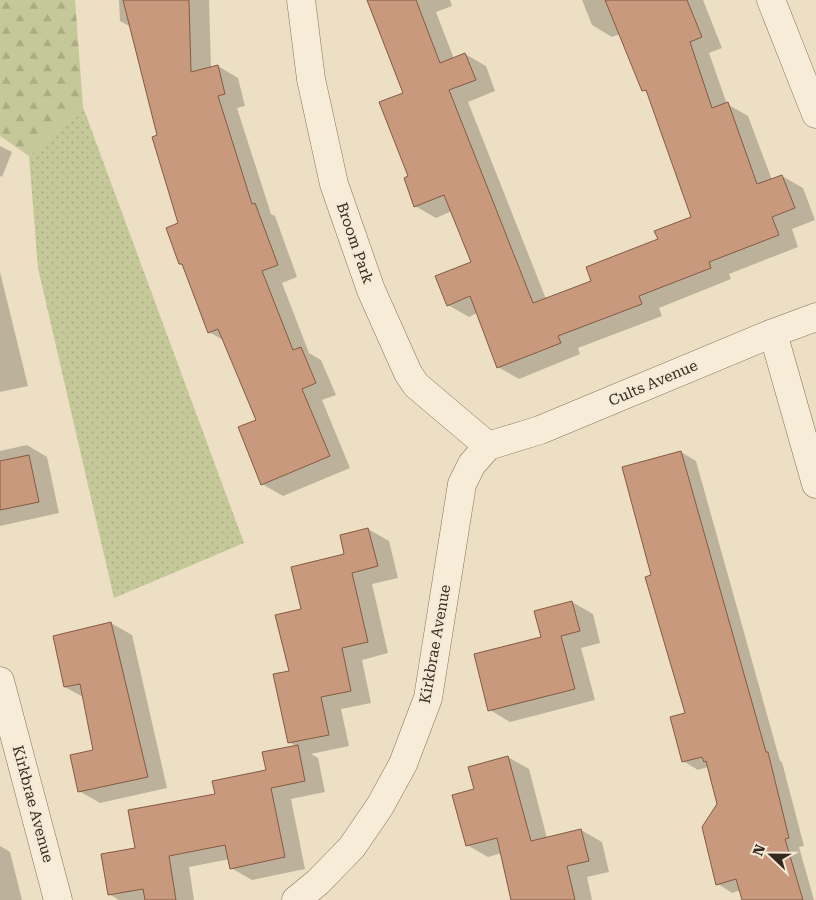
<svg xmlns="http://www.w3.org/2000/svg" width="816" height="900" font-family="'Roboto Serif',serif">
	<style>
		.grass { fill: url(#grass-dots) }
		.forest { fill: url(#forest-firs) }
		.shadow { fill: #0003 }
		.building { fill: #c8997c; stroke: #845a43 }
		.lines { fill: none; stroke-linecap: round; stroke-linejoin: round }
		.minor-casing { stroke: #86715c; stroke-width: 29 }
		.minor { stroke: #f7ecd7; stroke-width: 28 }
		.labels { text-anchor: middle; stroke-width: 4; stroke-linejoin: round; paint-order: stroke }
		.street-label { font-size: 15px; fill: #36291f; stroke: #f4e9d4 }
	</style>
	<defs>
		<pattern id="grass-dots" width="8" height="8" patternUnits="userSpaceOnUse" patternTransform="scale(1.25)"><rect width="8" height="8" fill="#c5c999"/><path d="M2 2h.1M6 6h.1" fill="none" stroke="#aaad83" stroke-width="1.8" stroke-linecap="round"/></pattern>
		<pattern id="forest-firs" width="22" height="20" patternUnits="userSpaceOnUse" patternTransform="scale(1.25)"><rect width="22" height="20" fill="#c5c999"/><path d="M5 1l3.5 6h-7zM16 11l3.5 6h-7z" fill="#aaad83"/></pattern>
	</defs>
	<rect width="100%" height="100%" fill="#ecdfc4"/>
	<path class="grass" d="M 83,107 L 244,543 L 114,598 L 38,268 L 29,156 Z"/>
	<path class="forest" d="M 0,0 L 75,0 L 83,107 L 29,156 L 0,136 Z"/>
	<path class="shadow" d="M 119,0 L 209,0 L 211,68 L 218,66 L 238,78 L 245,106 L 237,108 L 271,214 L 275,216 L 297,277 L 282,283 L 309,353 L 321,360 L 336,395 L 322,400 L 350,468 L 283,496 L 262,484 L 258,420 L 225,341 L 209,332 L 184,266 L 180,264 L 180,224 L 131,27 L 120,21 Z
		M 384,0 L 450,0 L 452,6 L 436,12 L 454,59 L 465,54 L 486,66 L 495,91 L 468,102 L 546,299 L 592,281 L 692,217 L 648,93 L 643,90 L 620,34 L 612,37 L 592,25 L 582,0 L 703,0 L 722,48 L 709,53 L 727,104 L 748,116 L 772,180 L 782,176 L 803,188 L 815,220 L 792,229 L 798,247 L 729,274 L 731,279 L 659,308 L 662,316 L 578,348 L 580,354 L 519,379 L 498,367 L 477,313 L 469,317 L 448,305 L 472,262 L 452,211 L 436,218 L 415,206 L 410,176 L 405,94 Z
		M 0,146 L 12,152 L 2,177 L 0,176 Z
		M 0,272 L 28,386 L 0,392 Z
		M 27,445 L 47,457 L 59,513 L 0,526 L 0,451 Z
		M 681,452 L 696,461 L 780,761 L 782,762 L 804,846 L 799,847 L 814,900 L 743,900 L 741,890 L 732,893 L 718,884 L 718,804 L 708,767 L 698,770 L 683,761 L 686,714 L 653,576 L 623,468 Z
		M 368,529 L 389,541 L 398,578 L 372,584 L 388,653 L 362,660 L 371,703 L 341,709 L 349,746 L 311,754 L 318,758 L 325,792 L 291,799 L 305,869 L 252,880 L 231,868 L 230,859 L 189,867 L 194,900 L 119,900 L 109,894 L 136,849 L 217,795 L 267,770 L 296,746 L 289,742 L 290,672 L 303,610 L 346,555 Z
		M 572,602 L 593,614 L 600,643 L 581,648 L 595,700 L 510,722 L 490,710 L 543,638 Z
		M 111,623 L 132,635 L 167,788 L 100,803 L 79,791 L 95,751 L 83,697 L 65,687 L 54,637 Z
		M 508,757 L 529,769 L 547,838 L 581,830 L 602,842 L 609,872 L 587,877 L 592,900 L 515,900 L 502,853 L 488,857 L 467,845 L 476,790 Z
		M 0,846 L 10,852 L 22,900 L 0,900 Z"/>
	<path class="building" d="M 123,0 L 189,0 L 191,72 L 218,65 L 225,94 L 218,96 L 252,204 L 255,203 L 278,265 L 262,271 L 293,350 L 301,347 L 316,383 L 302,389 L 330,456 L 261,485 L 238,427 L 256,420 L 218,329 L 208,333 L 182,264 L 179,264 L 166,228 L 178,223 L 152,137 L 157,135 Z
		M 367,0 L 416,0 L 440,63 L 465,53 L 476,80 L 449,90 L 533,303 L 591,281 L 586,267 L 658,239 L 654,231 L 691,217 L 646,90 L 642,91 L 605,0 L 687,0 L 702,37 L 690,42 L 712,108 L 728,102 L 757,184 L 782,175 L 795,208 L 772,217 L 779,235 L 709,262 L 711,268 L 639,296 L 642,304 L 558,336 L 561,343 L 497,368 L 470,296 L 447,306 L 435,276 L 471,262 L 444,195 L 414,207 L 404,178 L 408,176 L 379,102 L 403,93 Z
		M 681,451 L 766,752 L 768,752 L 789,838 L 785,839 L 803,900 L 742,900 L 736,879 L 716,885 L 702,827 L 717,804 L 706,761 L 704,762 L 702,757 L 682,762 L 670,717 L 685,713 L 645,577 L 651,575 L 622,467 Z
		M 29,455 L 39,502 L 0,510 L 0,461 Z
		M 368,528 L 378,566 L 352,573 L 368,642 L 342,648 L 351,691 L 321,697 L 329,735 L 288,743 L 273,674 L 289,671 L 275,615 L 301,609 L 291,567 L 344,554 L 340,535 Z
		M 572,601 L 580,631 L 561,636 L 575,689 L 488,711 L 474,654 L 541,637 L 534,611 Z
		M 111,622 L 148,777 L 78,792 L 70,755 L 93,750 L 80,684 L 64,687 L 53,636 Z
		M 298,745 L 305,781 L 271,788 L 285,857 L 230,869 L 225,845 L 169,856 L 176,900 L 145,900 L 143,889 L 108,895 L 101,854 L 135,848 L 128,810 L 215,794 L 212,781 L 266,770 L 262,752 Z
		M 508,756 L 531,841 L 581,829 L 589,861 L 567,866 L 575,900 L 511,900 L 497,838 L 466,846 L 452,795 L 474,789 L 468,767 Z"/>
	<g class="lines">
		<g class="minor-casing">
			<path id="minor" d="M 301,0 L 311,79 L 334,184 L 371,290 L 408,373 L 416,385 L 488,446
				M 771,0 L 816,114
				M 773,333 L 816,484
				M 488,446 L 540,430 L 773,333 L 816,317
				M 0,681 L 58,900
				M 296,900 L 318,882 L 352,847 L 380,806 L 403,764 L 428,698 L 462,484 L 472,464 L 488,446"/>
		</g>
		<use href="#minor" class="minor"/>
	</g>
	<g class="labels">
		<g class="street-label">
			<text transform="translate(355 243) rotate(71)" y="5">Broom Park</text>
			<text transform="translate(653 383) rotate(-23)" y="5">Cults Avenue</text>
			<text transform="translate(435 644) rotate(-80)" y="5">Kirkbrae Avenue</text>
			<text transform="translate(33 804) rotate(75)" y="5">Kirkbrae Avenue</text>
		</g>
	</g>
	<g transform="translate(771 855) rotate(292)" stroke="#f4e9d4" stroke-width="4" paint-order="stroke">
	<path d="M0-4L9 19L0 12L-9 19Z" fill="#36291f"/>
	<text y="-8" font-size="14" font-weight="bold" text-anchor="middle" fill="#36291f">N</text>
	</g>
</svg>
